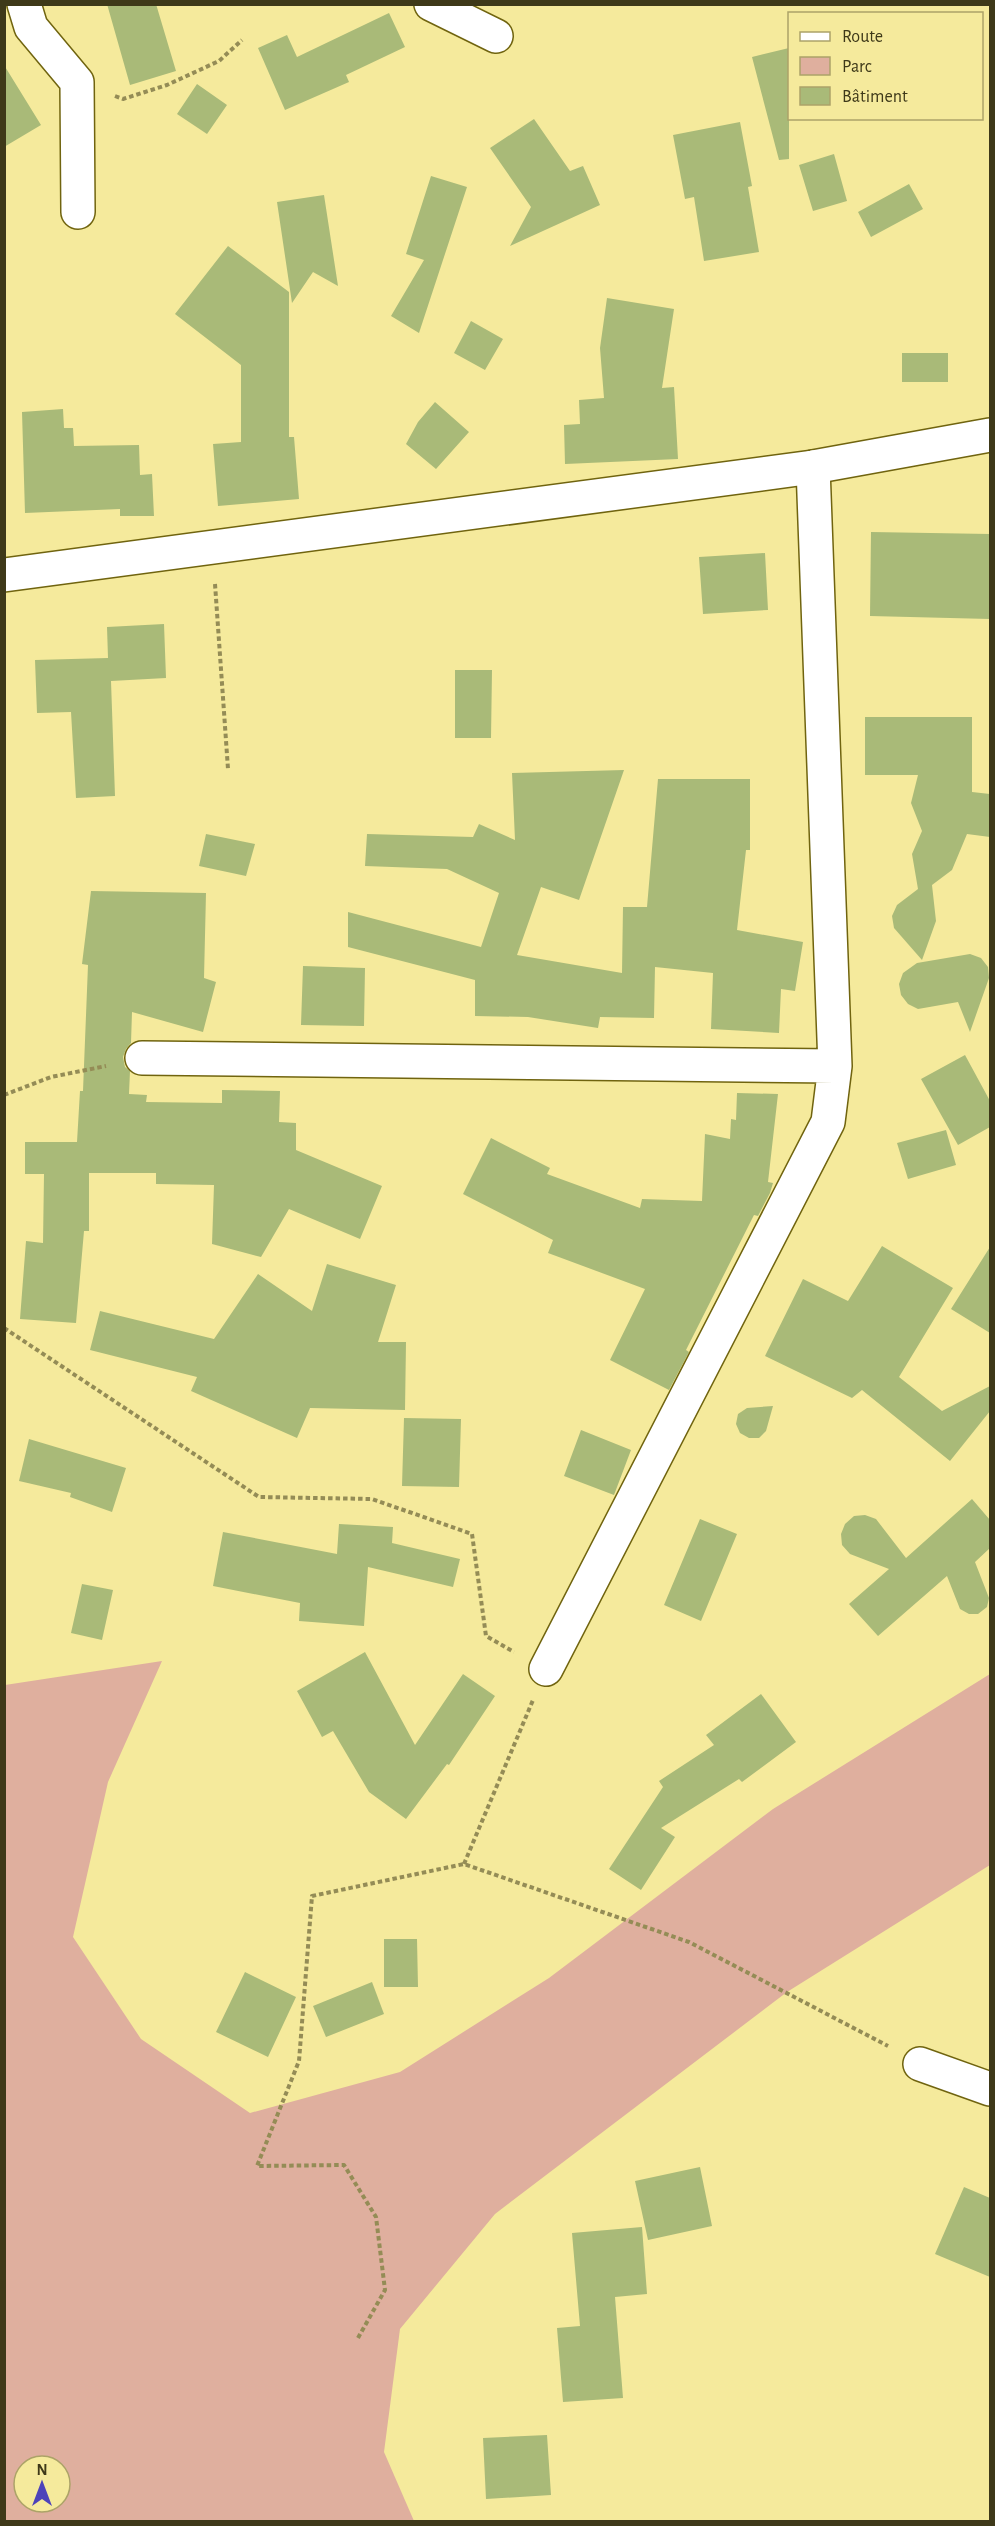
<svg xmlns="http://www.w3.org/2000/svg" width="995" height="2526" font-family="'Alegreya Sans',sans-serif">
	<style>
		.green { fill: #dfaf9e; fill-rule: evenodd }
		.building { fill: #a9ba78 }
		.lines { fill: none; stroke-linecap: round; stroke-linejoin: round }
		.street-casing { stroke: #70640f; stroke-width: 36 }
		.secondary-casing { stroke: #70640f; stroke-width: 36 }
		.path { stroke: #948c56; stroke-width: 4; stroke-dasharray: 4.5 3; stroke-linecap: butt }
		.street { stroke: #fff; stroke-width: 33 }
		.secondary { stroke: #fff; stroke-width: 33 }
	</style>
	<rect width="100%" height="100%" fill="#f5ea9c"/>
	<path class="green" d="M 162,1661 L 108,1782 L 73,1937 L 141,2039 L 250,2113 L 400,2072 L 549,1978 L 773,1809 L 990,1674 L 990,1865 L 787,1992 L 495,2214 L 400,2329 L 384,2452 L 414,2521 L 5,2521 L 5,1685 ZM 24,2466 L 60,2466 L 60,2502 L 24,2502 Z"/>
	<path class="building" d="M 107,4 L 156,4 L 176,71 L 130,85 Z
		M 389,13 L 405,47 L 346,75 L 349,82 L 285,110 L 258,48 L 287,35 L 297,57 Z
		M 789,48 L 789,159 L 779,160 L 752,57 Z
		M 4,65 L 41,125 L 4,147 Z
		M 197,84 L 227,105 L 207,134 L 177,114 Z
		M 534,119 L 570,171 L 583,166 L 600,205 L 510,246 L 531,207 L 490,148 Z
		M 740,122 L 752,186 L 748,187 L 759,252 L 704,261 L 694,197 L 685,199 L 673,135 Z
		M 834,154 L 847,201 L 813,211 L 799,165 Z
		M 431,176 L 467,187 L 419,333 L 391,316 L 424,260 L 406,254 Z
		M 909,184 L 923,209 L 871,237 L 858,212 Z
		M 324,195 L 338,286 L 313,272 L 292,303 L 277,202 Z
		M 228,246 L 289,292 L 289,437 L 294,437 L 299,499 L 218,506 L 213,444 L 241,442 L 241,365 L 175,314 Z
		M 607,298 L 674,309 L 662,388 L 674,387 L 678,459 L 565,464 L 564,425 L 580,424 L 579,400 L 604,398 L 600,348 Z
		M 471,321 L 503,339 L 485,370 L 454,353 Z
		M 902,353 L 948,353 L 948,382 L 902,382 Z
		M 435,402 L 469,432 L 436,469 L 406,444 L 418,422 Z
		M 63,409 L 64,428 L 73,428 L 74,446 L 139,445 L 140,475 L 152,474 L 154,516 L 120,516 L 120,509 L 25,513 L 22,412 Z
		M 871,532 L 990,534 L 990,619 L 870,616 Z
		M 765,553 L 768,610 L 703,614 L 699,557 Z
		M 164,624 L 166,678 L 111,681 L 115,796 L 76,798 L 71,712 L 37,713 L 35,660 L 108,658 L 107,627 Z
		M 455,670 L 492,670 L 491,738 L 455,738 Z
		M 865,717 L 972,717 L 972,792 L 990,794 L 990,837 L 967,834 L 952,870 L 932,885 L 936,921 L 922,960 L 894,928 L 892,916 L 897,905 L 918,889 L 912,854 L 922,831 L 911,803 L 918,775 L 865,775 Z
		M 624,770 L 579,900 L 541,887 L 517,955 L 622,973 L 623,907 L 647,907 L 658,779 L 750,779 L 750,850 L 746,850 L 737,930 L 803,942 L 795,991 L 781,989 L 779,1033 L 711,1029 L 713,973 L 655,967 L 654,1018 L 600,1017 L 598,1028 L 528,1017 L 475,1016 L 475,980 L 348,947 L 348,912 L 481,947 L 499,893 L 447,869 L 365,866 L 367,834 L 473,837 L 479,824 L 515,840 L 512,773 Z
		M 206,834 L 255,844 L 246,876 L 199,866 Z
		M 91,891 L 206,893 L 204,978 L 216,982 L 203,1032 L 132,1012 L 131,1043 L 126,1049 L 123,1057 L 125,1067 L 130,1071 L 129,1094 L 147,1095 L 146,1102 L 222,1103 L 222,1090 L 280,1091 L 279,1122 L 296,1123 L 296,1150 L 382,1186 L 360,1239 L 289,1209 L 261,1257 L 212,1244 L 214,1185 L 156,1184 L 156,1173 L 89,1173 L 89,1231 L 84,1231 L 76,1323 L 20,1319 L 26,1241 L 43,1243 L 44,1174 L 25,1174 L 25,1142 L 77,1142 L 80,1091 L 83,1091 L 88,965 L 82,964 Z
		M 970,954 L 981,958 L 988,967 L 989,978 L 970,1032 L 958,1002 L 918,1009 L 908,1004 L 901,995 L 899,984 L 903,973 L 917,963 Z
		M 303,966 L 365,968 L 364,1026 L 301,1025 Z
		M 965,1055 L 990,1101 L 990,1127 L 958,1145 L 921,1079 Z
		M 737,1093 L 778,1094 L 768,1182 L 773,1183 L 770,1193 L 758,1216 L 754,1215 L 686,1350 L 689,1352 L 669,1390 L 610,1360 L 645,1289 L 548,1253 L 553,1240 L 463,1194 L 491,1138 L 550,1168 L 547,1174 L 640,1208 L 642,1199 L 702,1201 L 705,1134 L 730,1139 L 731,1119 L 736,1120 Z
		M 946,1130 L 956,1165 L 908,1179 L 897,1143 Z
		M 882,1246 L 953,1288 L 899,1377 L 942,1411 L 990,1386 L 990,1411 L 950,1461 L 862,1390 L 852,1398 L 765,1356 L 803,1279 L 848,1301 Z
		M 990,1247 L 990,1333 L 951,1309 Z
		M 327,1264 L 396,1285 L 378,1342 L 406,1342 L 405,1410 L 310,1408 L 297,1438 L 191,1391 L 197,1377 L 90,1350 L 100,1311 L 214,1339 L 258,1274 L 312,1311 Z
		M 773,1406 L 766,1431 L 759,1438 L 749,1438 L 740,1433 L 736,1424 L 738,1414 L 747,1408 Z
		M 404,1418 L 461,1419 L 459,1487 L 402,1486 Z
		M 581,1430 L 631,1450 L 614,1495 L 564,1476 Z
		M 29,1439 L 126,1468 L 112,1512 L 70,1497 L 71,1493 L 19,1481 Z
		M 972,1499 L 990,1520 L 990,1548 L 975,1562 L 989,1598 L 987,1607 L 978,1614 L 969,1614 L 960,1609 L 947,1576 L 878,1636 L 849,1604 L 889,1569 L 850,1554 L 842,1545 L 841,1534 L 845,1524 L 854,1516 L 865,1515 L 876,1519 L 906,1558 Z
		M 700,1519 L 737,1534 L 701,1621 L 664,1605 Z
		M 339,1524 L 393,1527 L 392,1543 L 460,1559 L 453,1587 L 368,1567 L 364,1626 L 299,1621 L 300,1603 L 213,1586 L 223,1532 L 337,1554 Z
		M 82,1584 L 113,1590 L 102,1640 L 71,1633 Z
		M 365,1652 L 415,1745 L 463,1674 L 495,1696 L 449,1765 L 447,1764 L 406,1819 L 369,1792 L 333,1731 L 322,1737 L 297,1691 Z
		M 761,1694 L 796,1742 L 742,1782 L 739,1779 L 661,1828 L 675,1837 L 641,1890 L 609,1869 L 663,1787 L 659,1781 L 714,1745 L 706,1735 Z
		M 384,1939 L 417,1939 L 418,1987 L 384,1987 Z
		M 245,1972 L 296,1997 L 268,2057 L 216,2032 Z
		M 372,1982 L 384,2014 L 326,2037 L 313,2006 Z
		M 700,2167 L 712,2226 L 648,2240 L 635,2181 Z
		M 964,2187 L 990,2198 L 990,2277 L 935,2254 Z
		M 642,2227 L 647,2294 L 615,2297 L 623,2398 L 563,2402 L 557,2328 L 580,2326 L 572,2233 Z
		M 547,2435 L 551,2495 L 486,2499 L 483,2438 Z"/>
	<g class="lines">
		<g class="street-casing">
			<path id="street" d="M 24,4 L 31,27 L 77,82 L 78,212
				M 431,4 L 496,36
				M 142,1058 L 835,1066
				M 546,1669 L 828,1122 L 835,1066 L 813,467
				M 920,2064 L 990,2089"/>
		</g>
		<g class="secondary-casing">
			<path id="secondary" d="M 4,575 L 813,467 L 990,435"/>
		</g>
		<path class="path" d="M 115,96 L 123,99 L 167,85 L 219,61 L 242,40
			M 215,584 L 228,769
			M 4,1095 L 51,1077 L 106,1066
			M 4,1328 L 259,1497 L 372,1499 L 472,1534 L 486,1636 L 514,1652
			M 464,1864 L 533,1700
			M 358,2338 L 385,2290 L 376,2217 L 344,2165 L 257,2166 L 299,2061 L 312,1896 L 464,1864 L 689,1942 L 888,2046"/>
		<use href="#street" class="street"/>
		<use href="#secondary" class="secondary"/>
	</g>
	<rect width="995" height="2526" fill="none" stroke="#3e3919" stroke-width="12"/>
	<rect x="788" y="12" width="195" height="108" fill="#f5ea9c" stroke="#aca368" stroke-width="1.5"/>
	<rect x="800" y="32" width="30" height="9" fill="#ffffff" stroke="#aca368" stroke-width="1.5"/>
	<text x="842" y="42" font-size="18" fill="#3e3919">Route</text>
	<rect x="800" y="57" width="30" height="18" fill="#dfaf9e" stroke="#aca368" stroke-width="1.5"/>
	<text x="842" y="72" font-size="18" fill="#3e3919">Parc</text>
	<rect x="800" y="87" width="30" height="18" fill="#a9ba78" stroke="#aca368" stroke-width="1.5"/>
	<text x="842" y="102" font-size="18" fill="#3e3919">Bâtiment</text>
	<g transform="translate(42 2484)"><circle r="28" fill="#f5ea9c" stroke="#aca368" stroke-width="1.5"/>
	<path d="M0-4.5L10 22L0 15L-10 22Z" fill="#4d43ba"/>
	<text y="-9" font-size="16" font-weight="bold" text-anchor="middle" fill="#3e3919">N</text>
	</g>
</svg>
